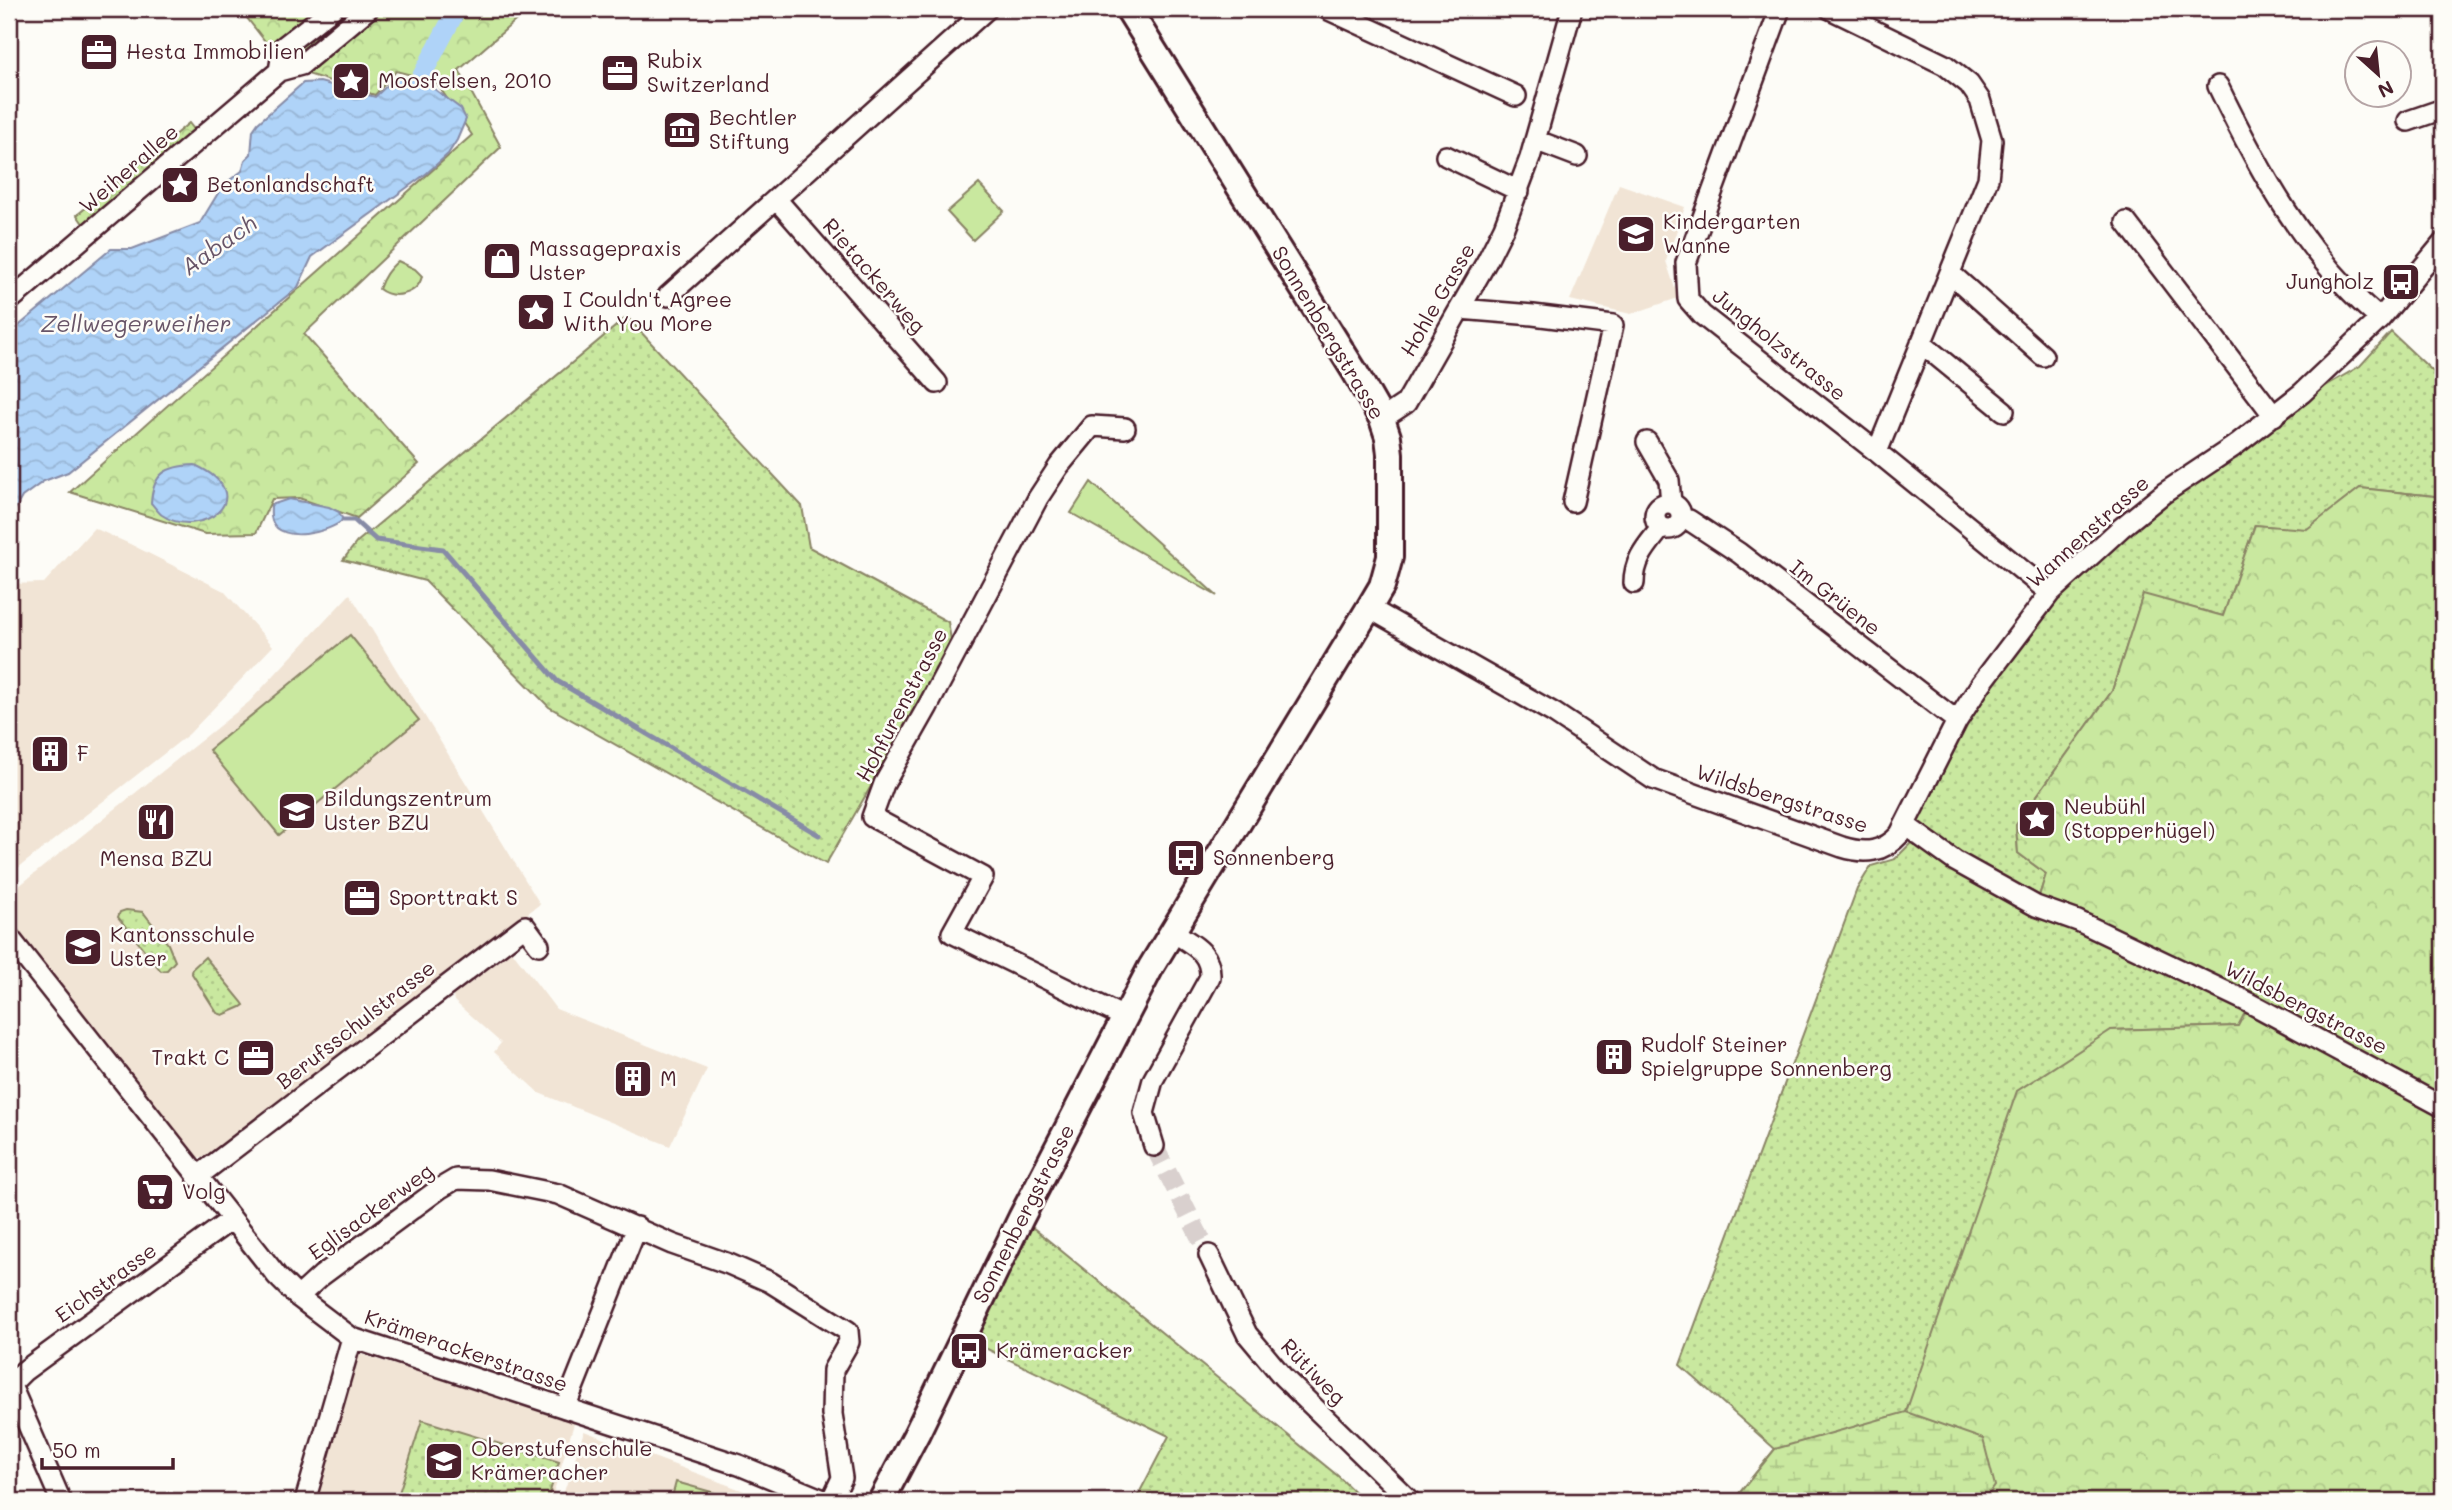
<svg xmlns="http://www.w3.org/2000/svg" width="2452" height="1510" font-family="Mali,sans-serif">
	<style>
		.built { fill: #f1e4d5 }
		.grass { fill: url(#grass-dots); stroke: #8a8465; stroke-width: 2 }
		.forest { fill: url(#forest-crowns); stroke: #8a8465; stroke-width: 2 }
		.wetland { fill: url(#wetland-marsh); stroke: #8a8465; stroke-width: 2 }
		.green { fill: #c9e89f; stroke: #8a8465; stroke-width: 2 }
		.water { fill: url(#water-waves); stroke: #878ba6; stroke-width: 2 }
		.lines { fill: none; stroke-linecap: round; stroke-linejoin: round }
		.stream { stroke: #878ba6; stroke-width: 5 }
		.canal { stroke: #afd3f8; stroke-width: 19 }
		.minor-tunnel { stroke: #d9d0ce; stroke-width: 19; stroke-dasharray: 19 10; stroke-linecap: butt }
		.minor-casing { stroke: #4a1f2b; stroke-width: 24 }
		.tertiary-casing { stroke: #4a1f2b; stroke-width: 30 }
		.minor { stroke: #fdfcf7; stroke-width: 19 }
		.tertiary { stroke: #fdfcf7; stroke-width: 24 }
		.labels { text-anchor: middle; stroke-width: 5; stroke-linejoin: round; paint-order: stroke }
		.poi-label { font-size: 21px; fill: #4a1f2b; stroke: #fdfcf7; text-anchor: start }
		.street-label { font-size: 21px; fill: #4a1f2b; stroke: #fdfcf7 }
		.water-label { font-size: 23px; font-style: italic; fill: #685568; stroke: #fdfcf7 }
	</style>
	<defs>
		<pattern id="grass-dots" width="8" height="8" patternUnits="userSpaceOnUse" patternTransform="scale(1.75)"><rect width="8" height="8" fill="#c9e89f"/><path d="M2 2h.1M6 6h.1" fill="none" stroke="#aec789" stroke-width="1.8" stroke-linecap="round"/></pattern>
		<pattern id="forest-crowns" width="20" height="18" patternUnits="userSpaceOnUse" patternTransform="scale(1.75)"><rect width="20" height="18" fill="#c9e89f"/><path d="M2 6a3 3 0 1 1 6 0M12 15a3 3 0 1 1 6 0" fill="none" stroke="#aec789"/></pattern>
		<pattern id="wetland-marsh" width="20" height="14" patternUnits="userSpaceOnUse" patternTransform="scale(1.75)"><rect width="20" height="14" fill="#c9e89f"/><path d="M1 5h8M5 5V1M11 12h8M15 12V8" fill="none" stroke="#aec789"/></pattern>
		<pattern id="water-waves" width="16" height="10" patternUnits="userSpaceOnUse" patternTransform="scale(1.75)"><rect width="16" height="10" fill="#afd3f8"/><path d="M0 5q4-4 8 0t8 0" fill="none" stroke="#98b5d5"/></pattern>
	</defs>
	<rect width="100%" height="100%" fill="#fdfcf7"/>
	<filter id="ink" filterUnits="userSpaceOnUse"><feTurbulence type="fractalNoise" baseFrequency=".0143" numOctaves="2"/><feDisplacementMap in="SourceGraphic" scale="14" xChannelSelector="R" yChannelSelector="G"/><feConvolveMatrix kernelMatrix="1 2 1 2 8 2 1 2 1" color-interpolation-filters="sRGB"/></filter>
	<g filter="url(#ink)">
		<path class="built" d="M 1619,184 L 1685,207 L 1666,261 L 1678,298 L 1631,314 L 1570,300 Z
			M 94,528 L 130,544 L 224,591 L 273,646 L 189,734 L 9,875 L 9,584 L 44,583 Z
			M 350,594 L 540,904 L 211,1155 L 197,1158 L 191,1155 L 9,926 L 9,894 L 249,702 Z
			M 512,951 L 556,1009 L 707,1069 L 670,1146 L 539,1093 L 494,1052 L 501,1043 L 454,1001 L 453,996 Z
			M 356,1353 L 575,1420 L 551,1501 L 315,1501 Z
			M 584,1431 L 744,1491 L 741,1501 L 561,1501 Z"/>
		<path class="grass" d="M 627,317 L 802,506 L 809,547 L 948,622 L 952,646 L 826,864 L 549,707 L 425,581 L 343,560 L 357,542 Z
			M 2391,332 L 2443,381 L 2443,497 L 2360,488 L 2307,530 L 2255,525 L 2223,616 L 2143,595 L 2112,691 L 2016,825 L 2018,853 L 2046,874 L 2036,906 L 2250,1003 L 2239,1026 L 2111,1030 L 1976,1456 L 1733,1501 L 1775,1449 L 1680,1365 L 1857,889 L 1871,866 L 1895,859 L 1913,841 L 1920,815 L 1963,731 L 1981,684 L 2050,593 L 2274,416 L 2360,366 Z
			M 126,910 L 143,912 L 168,944 L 175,961 L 167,970 L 161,971 L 118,917 L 120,912 Z
			M 205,957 L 242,1002 L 244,1005 L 241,1007 L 223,1015 L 217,1013 L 191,972 L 192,969 Z
			M 1021,1218 L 1338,1476 L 1364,1501 L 1135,1501 L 1169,1436 L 962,1337 Z
			M 422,1420 L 559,1462 L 547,1501 L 416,1501 L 398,1496 Z"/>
		<path class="forest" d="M 240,9 L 529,9 L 459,70 L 501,147 L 304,334 L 419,464 L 357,518 L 299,498 L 272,499 L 256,533 L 205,534 L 70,492 L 472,135 L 435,81 L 396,71 L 375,95 L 285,67 Z
			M 189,123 L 197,133 L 84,225 L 77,215 Z
			M 2360,488 L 2443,497 L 2443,1501 L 1943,1501 L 1906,1412 L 2017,1091 L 2111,1030 L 2238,1026 L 2250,1003 L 2036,906 L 2046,874 L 2018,853 L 2016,825 L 2112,691 L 2143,594 L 2223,616 L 2255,525 L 2307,529 Z"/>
		<path class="wetland" d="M 1906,1412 L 1983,1439 L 1995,1486 L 1984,1501 L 1733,1501 L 1775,1449 Z"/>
		<path class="green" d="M 979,184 L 1004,211 L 973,240 L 947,212 Z
			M 398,261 L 415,269 L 422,276 C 418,295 393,300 379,289 C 383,277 388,270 398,261 Z
			M 1091,482 L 1217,596 L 1071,513 Z
			M 350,635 L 419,720 L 279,835 L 209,750 Z
			M 676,1482 L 733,1498 L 732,1501 L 671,1501 Z"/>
		<path class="water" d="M 397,76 L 429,85 L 461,109 L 466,119 L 457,140 L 448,154 L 427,173 L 312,257 L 298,287 L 68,472 L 44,481 L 22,497 L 9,520 L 9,334 L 111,249 L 132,249 L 200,223 L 223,185 L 242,171 L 245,160 L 251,154 L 253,130 L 258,123 L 303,83 L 320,82 L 375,97 Z
			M 195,465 C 264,497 199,541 162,515 C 158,512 154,506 151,503 C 153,473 166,466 195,465 Z
			M 289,499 L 329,507 L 339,512 L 343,520 C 328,533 282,544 272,521 C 270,516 271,510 271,505 Z"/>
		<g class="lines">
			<path class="stream" d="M 343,520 L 354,520 L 376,540 L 443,549 L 557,681 L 819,835"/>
			<path class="canal" d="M 419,81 L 457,9"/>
			<path class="minor-tunnel" d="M 1154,1146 L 1209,1255"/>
			<g class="minor-casing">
				<path id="minor" d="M 1327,9 L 1516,96
					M 1780,9 L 1686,263 L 1688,299 L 1702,315 L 1877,452 L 2050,593
					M 1830,9 L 1945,65 L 1969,84 L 1980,100 L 1992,140 L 1988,179 L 1877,452
					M 279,71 L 283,47 L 332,9
					M 2218,86 C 2259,171 2306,257 2380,319
					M 2408,121 L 2443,109
					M 1535,140 L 1577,156
					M 1446,156 L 1519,191
					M 776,199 L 937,383
					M 2126,222 L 2274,416
					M 1950,273 L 2043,356
					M 668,296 L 987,9
					M 9,301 L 279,71 L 301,65 L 368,9
					M 1460,309 L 1533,315 L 1613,325 L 1573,502
					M 1921,343 L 2004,411
					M 1382,419 L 1406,403 L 1487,261 L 1504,227 L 1530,158 L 1572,9
					M 1647,442 L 1669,480 L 1671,503
					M1655 516a13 13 0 1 1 26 0a13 13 0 1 1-26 0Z
					M 1681,518 L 1689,520 L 1739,553 L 1957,721
					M 1634,583 C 1634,559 1647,546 1661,528
					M 1369,608 L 1554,713 L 1653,779 L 1842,847 C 1865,854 1883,853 1900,834 L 1957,721 L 1981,684 L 2050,593 L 2121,528 L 2164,493 L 2233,447 L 2302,393 L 2380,319 L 2443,243
					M 1905,825 L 1955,861 L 2036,906 L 2078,921 L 2250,1003 L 2443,1107
					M 9,937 L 277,1276 L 298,1297 L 352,1338 L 739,1465 L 826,1501
					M 1124,1017 L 952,933 L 983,877 L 872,817 L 884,784 L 928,706 L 1038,498 L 1059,466 L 1092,426 L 1125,428
					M 1154,1146 L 1144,1113 L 1153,1080 L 1210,977 C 1211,951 1192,945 1172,931
					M 197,1177 L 525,926 L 539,945
					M 1209,1255 L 1247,1334 L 1283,1377 L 1410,1501
					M 298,1297 L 321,1276 L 439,1189 L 456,1179 L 489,1180 L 558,1194 L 672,1244 L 729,1264 L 770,1282 L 848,1331 L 849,1342 L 833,1370 L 832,1414 L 842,1478 L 831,1501
					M 9,1381 L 61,1501
					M 9,1386 L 24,1371 L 232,1219
					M 565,1408 L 637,1227
					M 305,1501 L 352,1338"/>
			</g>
			<g class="tertiary-casing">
				<path id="tertiary" d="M 881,1501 L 917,1433 L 1021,1218 L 1151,967 L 1369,608 L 1382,586 L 1390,557 L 1390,454 L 1388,437 L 1382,419 L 1355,372 L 1128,9"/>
			</g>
			<use href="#minor" class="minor"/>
			<use href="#tertiary" class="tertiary"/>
		</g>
	</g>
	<defs>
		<g id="office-square" transform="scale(2.0125)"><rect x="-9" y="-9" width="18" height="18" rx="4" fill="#4a1f2b" stroke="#fdfcf7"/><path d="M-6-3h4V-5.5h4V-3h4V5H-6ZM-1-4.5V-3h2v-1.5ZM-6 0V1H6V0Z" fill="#fff"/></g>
		<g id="sight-square" transform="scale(2.0125)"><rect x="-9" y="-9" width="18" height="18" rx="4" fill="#4a1f2b" stroke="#fdfcf7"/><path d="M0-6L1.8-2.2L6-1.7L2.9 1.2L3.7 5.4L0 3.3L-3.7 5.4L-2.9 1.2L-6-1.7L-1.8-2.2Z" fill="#fff"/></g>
		<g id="museum-square" transform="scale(2.0125)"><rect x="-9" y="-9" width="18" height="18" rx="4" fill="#4a1f2b" stroke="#fdfcf7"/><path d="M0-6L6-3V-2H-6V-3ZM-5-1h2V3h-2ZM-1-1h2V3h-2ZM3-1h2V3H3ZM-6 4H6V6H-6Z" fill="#fff"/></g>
		<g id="school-square" transform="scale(2.0125)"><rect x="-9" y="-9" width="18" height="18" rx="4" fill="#4a1f2b" stroke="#fdfcf7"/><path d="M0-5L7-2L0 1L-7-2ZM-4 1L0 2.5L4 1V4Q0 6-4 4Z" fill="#fff"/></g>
		<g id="shop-square" transform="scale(2.0125)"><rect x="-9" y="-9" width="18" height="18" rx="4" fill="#4a1f2b" stroke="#fdfcf7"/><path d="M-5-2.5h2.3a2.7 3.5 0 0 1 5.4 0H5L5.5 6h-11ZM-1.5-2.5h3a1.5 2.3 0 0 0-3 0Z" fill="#fff"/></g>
		<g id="bus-square" transform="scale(2.0125)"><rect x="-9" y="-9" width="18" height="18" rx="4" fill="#4a1f2b" stroke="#fdfcf7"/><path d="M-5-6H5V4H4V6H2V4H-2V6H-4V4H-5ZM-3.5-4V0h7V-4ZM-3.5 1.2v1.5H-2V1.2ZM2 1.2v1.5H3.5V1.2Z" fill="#fff"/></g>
		<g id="building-square" transform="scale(2.0125)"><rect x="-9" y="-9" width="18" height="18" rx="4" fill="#4a1f2b" stroke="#fdfcf7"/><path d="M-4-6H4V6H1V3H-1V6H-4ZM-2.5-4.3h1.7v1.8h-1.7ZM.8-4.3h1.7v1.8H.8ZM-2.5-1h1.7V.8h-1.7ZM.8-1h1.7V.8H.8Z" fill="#fff"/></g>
		<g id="university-square" transform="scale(2.0125)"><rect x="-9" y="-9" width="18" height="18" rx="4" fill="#4a1f2b" stroke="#fdfcf7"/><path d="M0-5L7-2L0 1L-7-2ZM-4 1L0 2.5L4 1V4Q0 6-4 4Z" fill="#fff"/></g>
		<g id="restaurant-square" transform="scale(2.0125)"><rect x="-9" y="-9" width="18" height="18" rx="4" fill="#4a1f2b" stroke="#fdfcf7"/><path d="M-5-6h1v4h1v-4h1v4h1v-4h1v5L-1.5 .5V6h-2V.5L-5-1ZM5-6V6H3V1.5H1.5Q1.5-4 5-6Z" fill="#fff"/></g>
		<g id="supermarket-square" transform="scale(2.0125)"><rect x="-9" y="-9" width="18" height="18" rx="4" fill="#4a1f2b" stroke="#fdfcf7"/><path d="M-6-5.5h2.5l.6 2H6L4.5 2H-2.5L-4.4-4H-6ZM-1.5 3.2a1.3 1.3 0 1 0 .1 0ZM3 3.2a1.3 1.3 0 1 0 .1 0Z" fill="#fff"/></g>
	</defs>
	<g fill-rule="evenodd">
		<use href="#office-square" x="99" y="52"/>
		<use href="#office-square" x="620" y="73"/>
		<use href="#sight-square" x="351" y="81"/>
		<use href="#museum-square" x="682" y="130"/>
		<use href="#sight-square" x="180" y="185"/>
		<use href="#school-square" x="1636" y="234"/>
		<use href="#shop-square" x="502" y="261"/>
		<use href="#bus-square" x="2401" y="282"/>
		<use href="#sight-square" x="536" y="312"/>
		<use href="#building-square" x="50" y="754"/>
		<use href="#university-square" x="297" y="811"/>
		<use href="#sight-square" x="2037" y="819"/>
		<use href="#restaurant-square" x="156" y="822"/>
		<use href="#bus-square" x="1186" y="858"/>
		<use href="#office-square" x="362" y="898"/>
		<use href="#university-square" x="83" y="947"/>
		<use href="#building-square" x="1614" y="1057"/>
		<use href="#office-square" x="256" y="1058"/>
		<use href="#building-square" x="633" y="1079"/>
		<use href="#supermarket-square" x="155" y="1192"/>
		<use href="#bus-square" x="969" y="1351"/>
		<use href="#school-square" x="444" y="1461"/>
	</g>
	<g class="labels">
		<g class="poi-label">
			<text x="126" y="59">Hesta Immobilien</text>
			<text x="647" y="68">Rubix<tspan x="647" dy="24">Switzerland</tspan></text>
			<text x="378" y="88">Moosfelsen, 2010</text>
			<text x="709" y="125">Bechtler<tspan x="709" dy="24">Stiftung</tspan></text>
			<text x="207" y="192">Betonlandschaft</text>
			<text x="1663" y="229">Kindergarten<tspan x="1663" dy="24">Wanne</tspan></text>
			<text x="529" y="256">Massagepraxis<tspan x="529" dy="24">Uster</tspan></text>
			<text x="2374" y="289" text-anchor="end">Jungholz</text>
			<text x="563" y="307">I Couldn't Agree<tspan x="563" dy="24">With You More</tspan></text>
			<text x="77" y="761">F</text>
			<text x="324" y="806">Bildungszentrum<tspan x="324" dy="24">Uster BZU</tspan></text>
			<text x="2064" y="814">Neubühl<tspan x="2064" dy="24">(Stopperhügel)</tspan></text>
			<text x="1213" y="865">Sonnenberg</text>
			<text x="156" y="866" text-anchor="middle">Mensa BZU</text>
			<text x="389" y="905">Sporttrakt S</text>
			<text x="110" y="942">Kantonsschule<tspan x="110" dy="24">Uster</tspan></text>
			<text x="1641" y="1052">Rudolf Steiner<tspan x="1641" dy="24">Spielgruppe Sonnenberg</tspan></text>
			<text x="229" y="1065" text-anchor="end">Trakt C</text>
			<text x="660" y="1086">M</text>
			<text x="182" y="1199">Volg</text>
			<text x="996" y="1358">Krämeracker</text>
			<text x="471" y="1456">Oberstufenschule<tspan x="471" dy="24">Krämeracher</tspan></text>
		</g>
		<g class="street-label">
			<text transform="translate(129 169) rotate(-41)" y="7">Weiherallee</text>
			<text transform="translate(874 276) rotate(49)" y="7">Rietackerweg</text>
			<text transform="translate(1438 300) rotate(-60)" y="7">Hohle Gasse</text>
			<text transform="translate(1328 333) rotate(59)" y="7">Sonnenbergstrasse</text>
			<text transform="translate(1779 345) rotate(39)" y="7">Jungholzstrasse</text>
			<text transform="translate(2088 532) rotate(-42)" y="7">Wannenstrasse</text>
			<text transform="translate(1835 598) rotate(38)" y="7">Im Grüene</text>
			<text transform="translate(902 705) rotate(-62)" y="7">Hohfurenstrasse</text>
			<text transform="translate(1782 799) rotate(18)" y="7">Wildsbergstrasse</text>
			<text transform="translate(2306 1008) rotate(27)" y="7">Wildsbergstrasse</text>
			<text transform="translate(356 1025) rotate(-38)" y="7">Berufsschulstrasse</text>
			<text transform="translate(371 1212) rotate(-36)" y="7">Eglisackerweg</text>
			<text transform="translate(1024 1214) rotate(-63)" y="7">Sonnenbergstrasse</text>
			<text transform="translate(106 1283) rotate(-36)" y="7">Eichstrasse</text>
			<text transform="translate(466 1351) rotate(19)" y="7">Krämerackerstrasse</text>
			<text transform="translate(1313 1372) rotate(46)" y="7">Rütiweg</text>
		</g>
		<g class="water-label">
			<text transform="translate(219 245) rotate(-35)" y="8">Aabach</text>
			<text x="136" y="332">Zellwegerweiher</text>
		</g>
	</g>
	<rect width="2452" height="1510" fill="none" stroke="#fdfcf7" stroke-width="35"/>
	<rect x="18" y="18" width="2417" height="1475" fill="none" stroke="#4a1f2b" stroke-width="2.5" filter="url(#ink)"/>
	<g transform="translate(2378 74) rotate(153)"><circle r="33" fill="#fdfcf7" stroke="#b5a4a5" stroke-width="2"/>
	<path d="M0-5L12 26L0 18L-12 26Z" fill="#4a1f2b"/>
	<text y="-10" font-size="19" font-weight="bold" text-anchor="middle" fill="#4a1f2b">N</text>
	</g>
	<path d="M42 1458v10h131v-10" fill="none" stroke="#4a1f2b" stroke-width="3.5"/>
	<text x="52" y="1458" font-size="21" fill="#4a1f2b" stroke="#fdfcf7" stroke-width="5" paint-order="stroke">50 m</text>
</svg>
